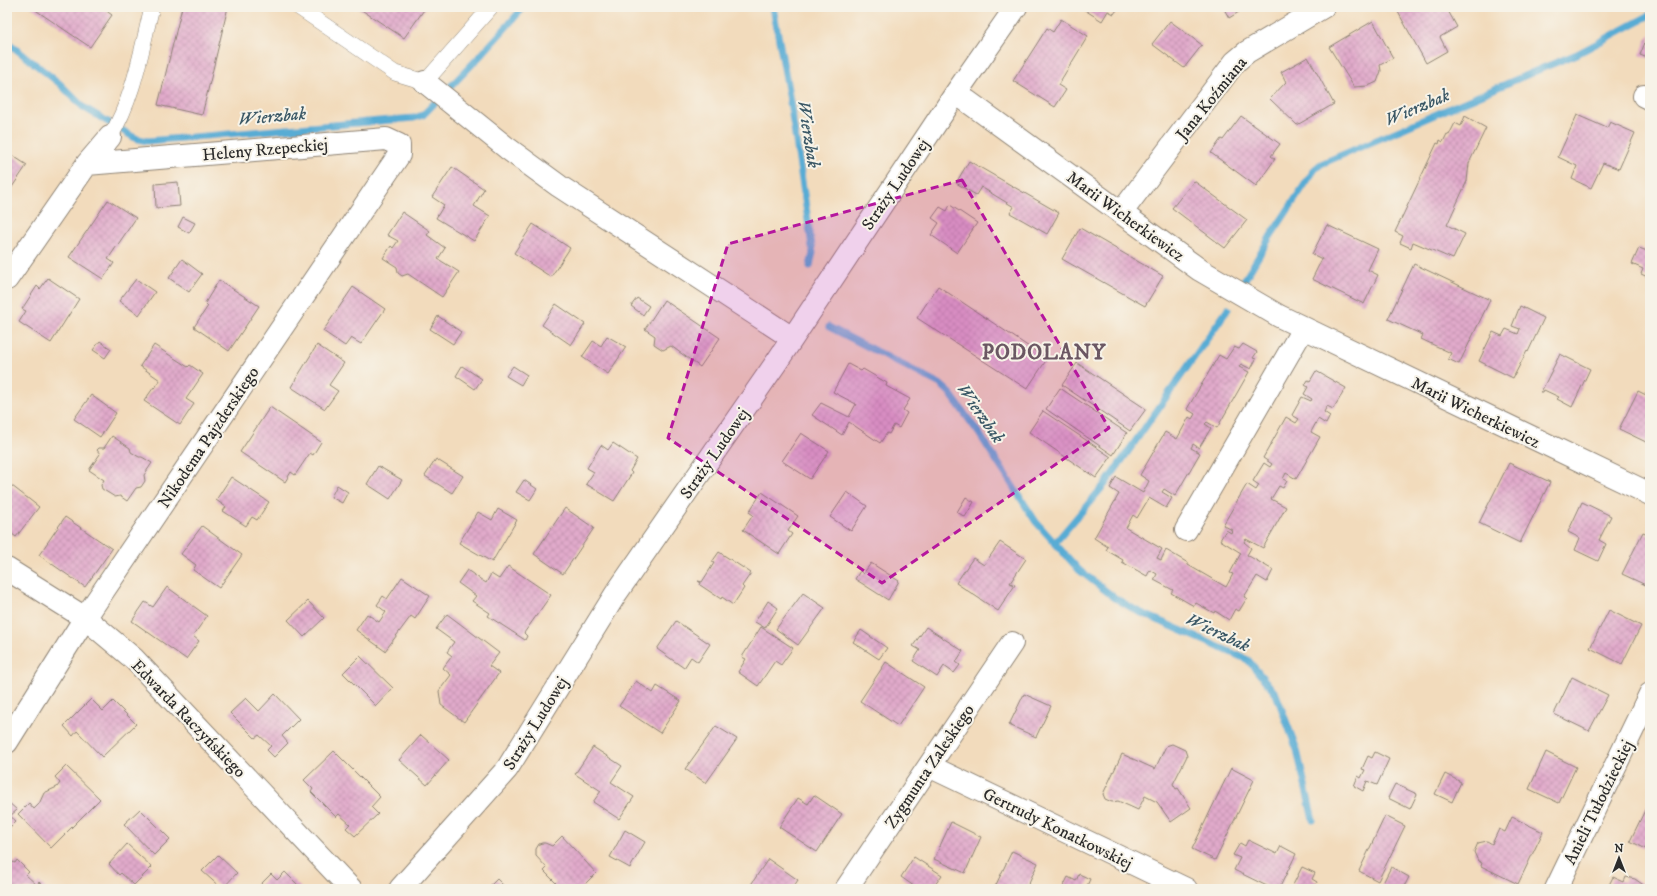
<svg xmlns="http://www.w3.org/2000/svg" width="1657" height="896" font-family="'IM FELL DW Pica',serif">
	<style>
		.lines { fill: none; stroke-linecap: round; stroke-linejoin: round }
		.stream { stroke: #59acd4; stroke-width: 7 }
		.building { fill: url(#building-cross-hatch) }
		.lane-casing { stroke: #8e8374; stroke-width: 16 }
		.street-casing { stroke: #8e8374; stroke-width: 24 }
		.lane { stroke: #fff; stroke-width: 15 }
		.street { stroke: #fff; stroke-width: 22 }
		.marked { fill: #b5179e; fill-opacity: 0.2; stroke: #b5179e; stroke-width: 3; stroke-dasharray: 8 5; stroke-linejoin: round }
		.labels { text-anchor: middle; stroke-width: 4; stroke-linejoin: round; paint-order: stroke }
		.street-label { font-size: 17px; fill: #2b2b2b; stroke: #f7f3e8 }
		.water-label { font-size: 18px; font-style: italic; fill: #3b5866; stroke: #f7f3e8 }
		.district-label { font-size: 21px; font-weight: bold; letter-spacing: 1px; fill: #6b5763; stroke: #f7f3e8 }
	</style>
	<defs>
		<pattern id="building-cross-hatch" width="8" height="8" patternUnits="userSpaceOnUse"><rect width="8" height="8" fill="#e1aacb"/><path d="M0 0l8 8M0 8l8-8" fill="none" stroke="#c192ae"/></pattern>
	</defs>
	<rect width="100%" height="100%" fill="#f7f3e8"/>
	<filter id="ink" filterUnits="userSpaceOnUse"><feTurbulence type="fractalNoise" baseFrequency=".025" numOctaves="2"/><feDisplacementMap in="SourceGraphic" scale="8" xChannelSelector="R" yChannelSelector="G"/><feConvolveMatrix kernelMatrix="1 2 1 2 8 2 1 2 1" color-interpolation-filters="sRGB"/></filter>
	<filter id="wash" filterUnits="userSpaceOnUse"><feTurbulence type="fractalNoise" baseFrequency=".012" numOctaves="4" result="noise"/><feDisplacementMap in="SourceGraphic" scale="16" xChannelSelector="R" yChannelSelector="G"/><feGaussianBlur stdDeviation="0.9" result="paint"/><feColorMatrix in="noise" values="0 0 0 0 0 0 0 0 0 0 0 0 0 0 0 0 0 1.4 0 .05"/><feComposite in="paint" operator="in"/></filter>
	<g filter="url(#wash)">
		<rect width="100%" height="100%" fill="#f2dbbc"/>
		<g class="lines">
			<path class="stream" d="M 773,7 L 789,95 L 813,253 L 810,266
				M 7,42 L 59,83 L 83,107 L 135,138 L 147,141 L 414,118 L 423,115 L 483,53 L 524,7
				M 1244,281 L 1270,237 L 1315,169 L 1321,164 L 1545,67 L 1577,54 L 1650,15
				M 829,327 L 940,384 L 949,392 L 980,435 L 1036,522 L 1079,570 L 1115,598 L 1137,611 L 1248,660 L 1276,694 L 1297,750 L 1313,820
				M 1055,543 L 1106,483 L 1228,309"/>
		</g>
		<g id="blocks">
			<path class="building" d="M 31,7 L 101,7 L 112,15 L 90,47 Z
				M 182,7 L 228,7 L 202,115 L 158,105 Z
				M 357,7 L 426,7 L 404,38 Z
				M 1080,7 L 1119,7 L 1114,14 L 1108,11 L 1102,21 Z
				M 1223,7 L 1247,7 L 1229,18 Z
				M 1408,7 L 1446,7 L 1457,27 L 1440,37 L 1447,51 L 1426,63 L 1398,12 Z
				M 1061,19 L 1088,36 L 1058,85 L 1066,90 L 1055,107 L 1013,81 L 1047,28 L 1053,32 Z
				M 1170,21 L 1202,45 L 1184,68 L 1152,44 Z
				M 1373,21 L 1393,58 L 1380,65 L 1381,71 L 1377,82 L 1368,86 L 1354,87 L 1329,47 Z
				M 1648,35 L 1650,35 L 1650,59 L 1640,55 Z
				M 1308,57 L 1334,104 L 1297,125 L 1270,99 L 1286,82 L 1281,72 Z
				M 1577,115 L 1607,128 L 1610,122 L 1635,133 L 1619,169 L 1603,163 L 1591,188 L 1572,179 L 1577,166 L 1558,157 Z
				M 1241,116 L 1280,144 L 1271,156 L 1275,159 L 1256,186 L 1211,153 L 1221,139 L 1223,140 Z
				M 1465,116 L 1486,128 L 1469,163 L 1467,181 L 1447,225 L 1465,234 L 1453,259 L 1413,242 L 1411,248 L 1400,243 L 1403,236 L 1395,232 L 1437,143 L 1439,144 L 1440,140 L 1443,142 L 1447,134 L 1449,135 L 1455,123 L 1461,126 Z
				M 7,152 L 27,165 L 8,193 L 7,192 Z
				M 969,161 L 1059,213 L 1047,234 L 1010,213 L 1014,207 L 981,187 L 976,195 L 956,183 Z
				M 452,167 L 484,189 L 474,206 L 490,216 L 474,241 L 436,218 L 444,205 L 432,197 Z
				M 1194,181 L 1247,220 L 1225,248 L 1172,208 Z
				M 178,182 L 180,206 L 156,208 L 155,184 Z
				M 108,200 L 136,218 L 108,259 L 114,263 L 103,279 L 69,257 Z
				M 950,205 L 977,223 L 957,253 L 931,235 L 939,223 L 932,218 L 940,207 L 947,211 Z
				M 402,212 L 430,231 L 427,235 L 445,248 L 438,259 L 459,272 L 442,297 L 408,274 L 402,276 L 398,273 L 397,267 L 383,258 L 391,246 L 393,248 L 398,241 L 387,235 Z
				M 183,217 L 195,223 L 189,233 L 178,227 Z
				M 533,224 L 570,248 L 551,277 L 514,253 Z
				M 1327,225 L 1378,249 L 1368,270 L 1378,275 L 1364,304 L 1312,279 L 1322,259 L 1312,254 Z
				M 1080,228 L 1163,276 L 1145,306 L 1062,259 Z
				M 1639,248 L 1650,252 L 1650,278 L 1641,274 L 1643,269 L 1632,264 Z
				M 182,259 L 202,274 L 189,292 L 169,278 Z
				M 1414,264 L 1490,300 L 1459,364 L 1448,359 L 1451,353 L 1421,339 L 1423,335 L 1388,319 Z
				M 48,278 L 79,299 L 51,343 L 19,322 L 26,311 L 22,309 L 37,286 L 40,289 Z
				M 136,279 L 155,292 L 139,315 L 119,301 Z
				M 219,280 L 259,306 L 229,351 L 194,327 L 208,306 L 205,303 Z
				M 938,286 L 1047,359 L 1027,389 L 917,318 Z
				M 353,287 L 385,309 L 361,344 L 351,338 L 345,346 L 323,331 Z
				M 637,298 L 649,306 L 643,315 L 631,306 Z
				M 664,300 L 720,338 L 700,367 L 671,346 L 663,350 L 654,344 L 655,336 L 645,329 Z
				M 556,304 L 585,324 L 571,345 L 542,325 Z
				M 1520,306 L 1544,318 L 1528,352 L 1527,351 L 1513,378 L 1479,361 L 1493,332 L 1502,336 L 1506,329 L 1518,334 L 1520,329 L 1512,326 Z
				M 438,316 L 461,332 L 453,344 L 430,329 Z
				M 607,336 L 626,347 L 608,374 L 582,357 L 593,341 L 601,346 Z
				M 100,341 L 111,349 L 105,358 L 93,350 Z
				M 1243,344 L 1257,352 L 1253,358 L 1256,359 L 1251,369 L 1241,364 L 1239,367 L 1249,372 L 1217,428 L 1207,422 L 1205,424 L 1211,428 L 1199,448 L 1193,444 L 1191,448 L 1200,453 L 1175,496 L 1164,489 L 1162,492 L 1172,498 L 1166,508 L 1149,498 L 1137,518 L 1133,515 L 1126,528 L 1162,549 L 1157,558 L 1161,560 L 1166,550 L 1188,563 L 1188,565 L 1226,587 L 1233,574 L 1230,573 L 1241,553 L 1220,540 L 1226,530 L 1231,533 L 1232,530 L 1223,525 L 1247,484 L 1256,490 L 1259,485 L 1253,481 L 1264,463 L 1270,467 L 1272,464 L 1263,458 L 1286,417 L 1296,423 L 1299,419 L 1292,415 L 1302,397 L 1311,401 L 1312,399 L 1304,394 L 1308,387 L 1305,385 L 1308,380 L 1310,381 L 1316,371 L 1346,388 L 1333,409 L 1327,406 L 1324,412 L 1330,416 L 1326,424 L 1318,419 L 1311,432 L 1320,437 L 1296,479 L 1286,473 L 1283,479 L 1287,481 L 1283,488 L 1279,486 L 1271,499 L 1286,507 L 1263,548 L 1246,539 L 1244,542 L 1251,548 L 1247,555 L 1273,570 L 1267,582 L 1257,576 L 1244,597 L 1247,598 L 1239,611 L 1235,609 L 1229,620 L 1215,611 L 1214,613 L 1196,603 L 1194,606 L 1171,593 L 1173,590 L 1154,580 L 1157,574 L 1150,570 L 1147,576 L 1122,562 L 1123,560 L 1106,550 L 1108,547 L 1094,538 L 1119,494 L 1110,488 L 1116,477 L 1143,493 L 1149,481 L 1140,475 L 1165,432 L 1177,439 L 1189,417 L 1192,419 L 1195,414 L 1187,409 L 1219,355 L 1226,359 L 1234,347 L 1239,349 Z
				M 154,345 L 188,367 L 190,365 L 203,374 L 186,399 L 194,404 L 180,425 L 144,401 L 154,387 L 155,388 L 160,380 L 140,366 Z
				M 317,345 L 344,363 L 329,385 L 338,391 L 325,409 L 291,387 Z
				M 1560,354 L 1590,369 L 1572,407 L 1557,399 L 1559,397 L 1544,390 L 1543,392 L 1541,392 Z
				M 1077,363 L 1146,409 L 1130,431 L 1062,385 Z
				M 848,364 L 861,371 L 863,369 L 887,383 L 886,386 L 910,399 L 903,410 L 907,413 L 899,428 L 894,425 L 889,434 L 887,433 L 880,443 L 849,422 L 842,435 L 812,415 L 821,403 L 849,417 L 856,404 L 833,392 Z
				M 462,366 L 482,379 L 475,389 L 456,376 Z
				M 513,366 L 527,375 L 521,385 L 506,376 Z
				M 1060,388 L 1127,433 L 1113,455 L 1046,409 Z
				M 1638,391 L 1650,397 L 1650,440 L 1648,443 L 1619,429 Z
				M 91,395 L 116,413 L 100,437 L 74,419 Z
				M 270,407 L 321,442 L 313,455 L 310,453 L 295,475 L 291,472 L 285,482 L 240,452 Z
				M 1043,411 L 1111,457 L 1096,478 L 1029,432 Z
				M 801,433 L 829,451 L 810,479 L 782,461 Z
				M 112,436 L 130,448 L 131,452 L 139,457 L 142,457 L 152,463 L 144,475 L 145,481 L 141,487 L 136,488 L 127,501 L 120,496 L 115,497 L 102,489 L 101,485 L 104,480 L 89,470 L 100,454 L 97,450 L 99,448 L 104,448 Z
				M 613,443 L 637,459 L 630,471 L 632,473 L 614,501 L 586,484 L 594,472 L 587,468 L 601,445 L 608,450 Z
				M 436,459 L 463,476 L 452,493 L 425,476 Z
				M 1509,463 L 1550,482 L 1520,543 L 1479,523 Z
				M 378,466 L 402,480 L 390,499 L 367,484 Z
				M 231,477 L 269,502 L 257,520 L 252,517 L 246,526 L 223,511 L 226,507 L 216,500 Z
				M 524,480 L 537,489 L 530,500 L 516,492 Z
				M 7,482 L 39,507 L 16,537 L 7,530 Z
				M 337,485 L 348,492 L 342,503 L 331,497 Z
				M 762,492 L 798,516 L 788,531 L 792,534 L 779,554 L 743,530 L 753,515 L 749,512 Z
				M 847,492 L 867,506 L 851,531 L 830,517 Z
				M 966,497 L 974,502 L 965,517 L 957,512 Z
				M 1582,502 L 1611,516 L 1599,540 L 1606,544 L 1598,561 L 1575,550 L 1580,538 L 1568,532 Z
				M 565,508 L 594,528 L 563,574 L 534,554 Z
				M 498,509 L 517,520 L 492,562 L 459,543 L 478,512 L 492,520 Z
				M 65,517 L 112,549 L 85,587 L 39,555 Z
				M 202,526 L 242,555 L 219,588 L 193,570 L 196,565 L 181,554 Z
				M 1643,532 L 1650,535 L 1650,587 L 1622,574 Z
				M 1000,542 L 1026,559 L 1010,583 L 1015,585 L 998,611 L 956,583 L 973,558 L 984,565 Z
				M 719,552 L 751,573 L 742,586 L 744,588 L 733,605 L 722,597 L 721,599 L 700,585 L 701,583 L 698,581 L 702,582 L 714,563 L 712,562 Z
				M 871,563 L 899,581 L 888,600 L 855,579 L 860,571 L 863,574 Z
				M 508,566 L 551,595 L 524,633 L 527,636 L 525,640 L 488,616 L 490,613 L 472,601 L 476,596 L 458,583 L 467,570 L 486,583 L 491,574 L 499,579 Z
				M 402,577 L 430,596 L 415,619 L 411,616 L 385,651 L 356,630 L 367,614 L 379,622 L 386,612 L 377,605 L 383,596 L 387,599 Z
				M 167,587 L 207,616 L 193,636 L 199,641 L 186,659 L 132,621 L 145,602 L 153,607 Z
				M 803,593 L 825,608 L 798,645 L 776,629 Z
				M 308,601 L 324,618 L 304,637 L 288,620 Z
				M 768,601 L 778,608 L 765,628 L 755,622 Z
				M 1609,610 L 1641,626 L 1622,664 L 1590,648 Z
				M 447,614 L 499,653 L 489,666 L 499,673 L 464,722 L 441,705 L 439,691 L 451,675 L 443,668 L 452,656 L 447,652 L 454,642 L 436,629 Z
				M 676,621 L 710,644 L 698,662 L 691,657 L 684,668 L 657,649 Z
				M 761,627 L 793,648 L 781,665 L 775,661 L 758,686 L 738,672 L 746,659 L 742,657 Z
				M 926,627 L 963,651 L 956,662 L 960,665 L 954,673 L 944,666 L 937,677 L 913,661 L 920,650 L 913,646 Z
				M 861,630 L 887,648 L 879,659 L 853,642 Z
				M 360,656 L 393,688 L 376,706 L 343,673 Z
				M 886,662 L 924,687 L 898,726 L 860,701 Z
				M 1572,677 L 1608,695 L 1589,731 L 1554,714 Z
				M 636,681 L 653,693 L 657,686 L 681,701 L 660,733 L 619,706 Z
				M 275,694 L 299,719 L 282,736 L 288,743 L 274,757 L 267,750 L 271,746 L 259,735 L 255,738 L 230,713 L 246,698 L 259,711 Z
				M 1024,694 L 1051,706 L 1036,737 L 1009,725 Z
				M 91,699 L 103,711 L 113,701 L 136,724 L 102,757 L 77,731 L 73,736 L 64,726 Z
				M 716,726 L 737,739 L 706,783 L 685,769 Z
				M 421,735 L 449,760 L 427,785 L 399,760 Z
				M 1172,744 L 1185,750 L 1187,756 L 1173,784 L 1176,789 L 1178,788 L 1191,808 L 1171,822 L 1157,802 L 1145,796 L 1138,810 L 1118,801 L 1112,802 L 1105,799 L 1103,794 L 1122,754 L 1155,769 L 1166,746 Z
				M 593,747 L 622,766 L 611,782 L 634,797 L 619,819 L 593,802 L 601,791 L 575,774 Z
				M 334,751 L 380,797 L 371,807 L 378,814 L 355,836 L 346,828 L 350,824 L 339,814 L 336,817 L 311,792 L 313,789 L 304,780 Z
				M 1375,752 L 1389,759 L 1377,785 L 1367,781 L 1363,791 L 1354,786 L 1358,776 L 1361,778 L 1365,770 L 1362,769 L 1368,756 L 1372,758 Z
				M 1546,752 L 1576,767 L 1559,803 L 1529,789 Z
				M 66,766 L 100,799 L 51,848 L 18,814 L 29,803 L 34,809 L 39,804 L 44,793 L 57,787 L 60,783 L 55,777 Z
				M 1231,768 L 1254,780 L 1215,860 L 1192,849 Z
				M 1445,774 L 1461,782 L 1452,802 L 1435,794 Z
				M 1395,784 L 1417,794 L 1410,809 L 1388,798 Z
				M 814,795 L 842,814 L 817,852 L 779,827 L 798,798 L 808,804 Z
				M 1650,800 L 1650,851 L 1630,841 Z
				M 7,801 L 17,810 L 10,816 L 16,821 L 7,830 Z
				M 140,809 L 170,839 L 154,855 L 124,824 Z
				M 1385,816 L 1405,826 L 1378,881 L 1359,871 Z
				M 1512,817 L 1543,832 L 1518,884 L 1481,866 L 1482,863 L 1478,861 L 1474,852 L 1478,843 L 1487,841 L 1492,844 L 1499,829 L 1505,832 Z
				M 951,822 L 981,837 L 965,873 L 934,859 Z
				M 625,830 L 645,842 L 630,868 L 610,857 Z
				M 562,836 L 596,873 L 582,887 L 585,889 L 550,889 L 556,883 L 544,871 L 547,868 L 536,856 L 536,849 L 539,844 L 542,843 L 545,843 L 552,846 Z
				M 1248,840 L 1277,854 L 1281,846 L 1296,854 L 1279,889 L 1273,889 L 1234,870 L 1240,858 L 1233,855 L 1240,843 L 1245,846 Z
				M 127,844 L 152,867 L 134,885 L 121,873 L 119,875 L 109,864 Z
				M 1012,851 L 1038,863 L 1026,889 L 994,889 Z
				M 218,855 L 237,873 L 222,889 L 202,871 Z
				M 914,857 L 942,875 L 932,889 L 918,889 L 901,877 Z
				M 768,859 L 798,880 L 792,889 L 748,889 Z
				M 17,860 L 29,872 L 26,875 L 37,885 L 39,882 L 46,889 L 7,889 L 7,868 L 13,862 L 15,863 Z
				M 1302,867 L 1315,873 L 1312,879 L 1317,882 L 1314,889 L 1291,889 Z
				M 1391,867 L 1409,877 L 1403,889 L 1380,889 Z
				M 285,872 L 302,889 L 256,889 L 271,874 L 277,880 Z
				M 1079,874 L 1090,879 L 1087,886 L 1094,889 L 1062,889 L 1068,877 L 1076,881 Z
				M 1613,877 L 1624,882 L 1626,877 L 1635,879 L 1649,889 L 1607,889 Z
				M 497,879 L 507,889 L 487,889 Z"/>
		</g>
	</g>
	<g filter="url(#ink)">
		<use href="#blocks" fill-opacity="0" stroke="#8e8374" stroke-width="1"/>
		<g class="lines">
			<g class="lane-casing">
				<path id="lane" d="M 298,7 L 395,73 L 425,82 L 491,7
					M 110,137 C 134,98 141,51 152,7"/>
			</g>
			<g class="street-casing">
				<path id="street" d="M 425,82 L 507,148 L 559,186 L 792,338
					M 956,93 L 1200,270 L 1279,316 L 1650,494
					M 1644,96 L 1650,99
					M 1121,213 L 1235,62 L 1247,52 L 1323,7
					M 7,279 L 87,164 L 110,137
					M 1186,530 L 1303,329
					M 7,569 L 85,618 L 134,659 L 351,889
					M 7,742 L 85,618 L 399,155 L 399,145 L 386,139 L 87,164
					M 929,766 L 1186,889
					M 400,889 L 507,769 L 615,595 L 776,363 L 956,93 L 1016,7
					M 846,889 L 1012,643
					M 1556,889 L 1650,694"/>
			</g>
			<use href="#lane" class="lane"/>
			<use href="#street" class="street"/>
		</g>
	</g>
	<path class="marked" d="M 962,180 L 1109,428 L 882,583 L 668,438 L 728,244 Z"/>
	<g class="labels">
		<g class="street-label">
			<text transform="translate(1211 98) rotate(-51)" y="6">Jana Koźmiana</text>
			<text transform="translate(265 149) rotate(-5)" y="6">Heleny Rzepeckiej</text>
			<text transform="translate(895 184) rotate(-56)" y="6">Straży Ludowej</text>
			<text transform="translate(1126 216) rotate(36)" y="6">Marii Wicherkiewicz</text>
			<text transform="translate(1476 412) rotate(26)" y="6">Marii Wicherkiewicz</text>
			<text transform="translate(208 437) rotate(-56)" y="6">Nikodema Pajzderskiego</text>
			<text transform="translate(714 453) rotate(-55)" y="6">Straży Ludowej</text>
			<text transform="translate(189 718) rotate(46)" y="6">Edwarda Raczyńskiego</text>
			<text transform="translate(535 723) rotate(-58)" y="6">Straży Ludowej</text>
			<text transform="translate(929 766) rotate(-56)" y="6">Zygmunta Zaleskiego</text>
			<text transform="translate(1598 802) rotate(-64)" y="6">Anieli Tułodzieckiej</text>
			<text transform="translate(1058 828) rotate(26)" y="6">Gertrudy Konatkowskiej</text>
		</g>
		<g class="water-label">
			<text transform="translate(1417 107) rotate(-23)" y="6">Wierzbak</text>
			<text transform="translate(272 116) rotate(-5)" y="6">Wierzbak</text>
			<text transform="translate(809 134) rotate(81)" y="6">Wierzbak</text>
			<text transform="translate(981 413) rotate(55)" y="6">Wierzbak</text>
			<text transform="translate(1218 632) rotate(25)" y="6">Wierzbak</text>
		</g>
		<g class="district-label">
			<text x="1044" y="359">PODOLANY</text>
		</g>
	</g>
	<rect width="1657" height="896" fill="none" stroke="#f7f3e8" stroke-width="24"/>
	<g transform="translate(1619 858)" stroke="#f7f3e8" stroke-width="3" paint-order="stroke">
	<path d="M0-3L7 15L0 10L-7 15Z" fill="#2b2b2b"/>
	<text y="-6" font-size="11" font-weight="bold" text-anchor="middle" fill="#2b2b2b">N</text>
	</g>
</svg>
